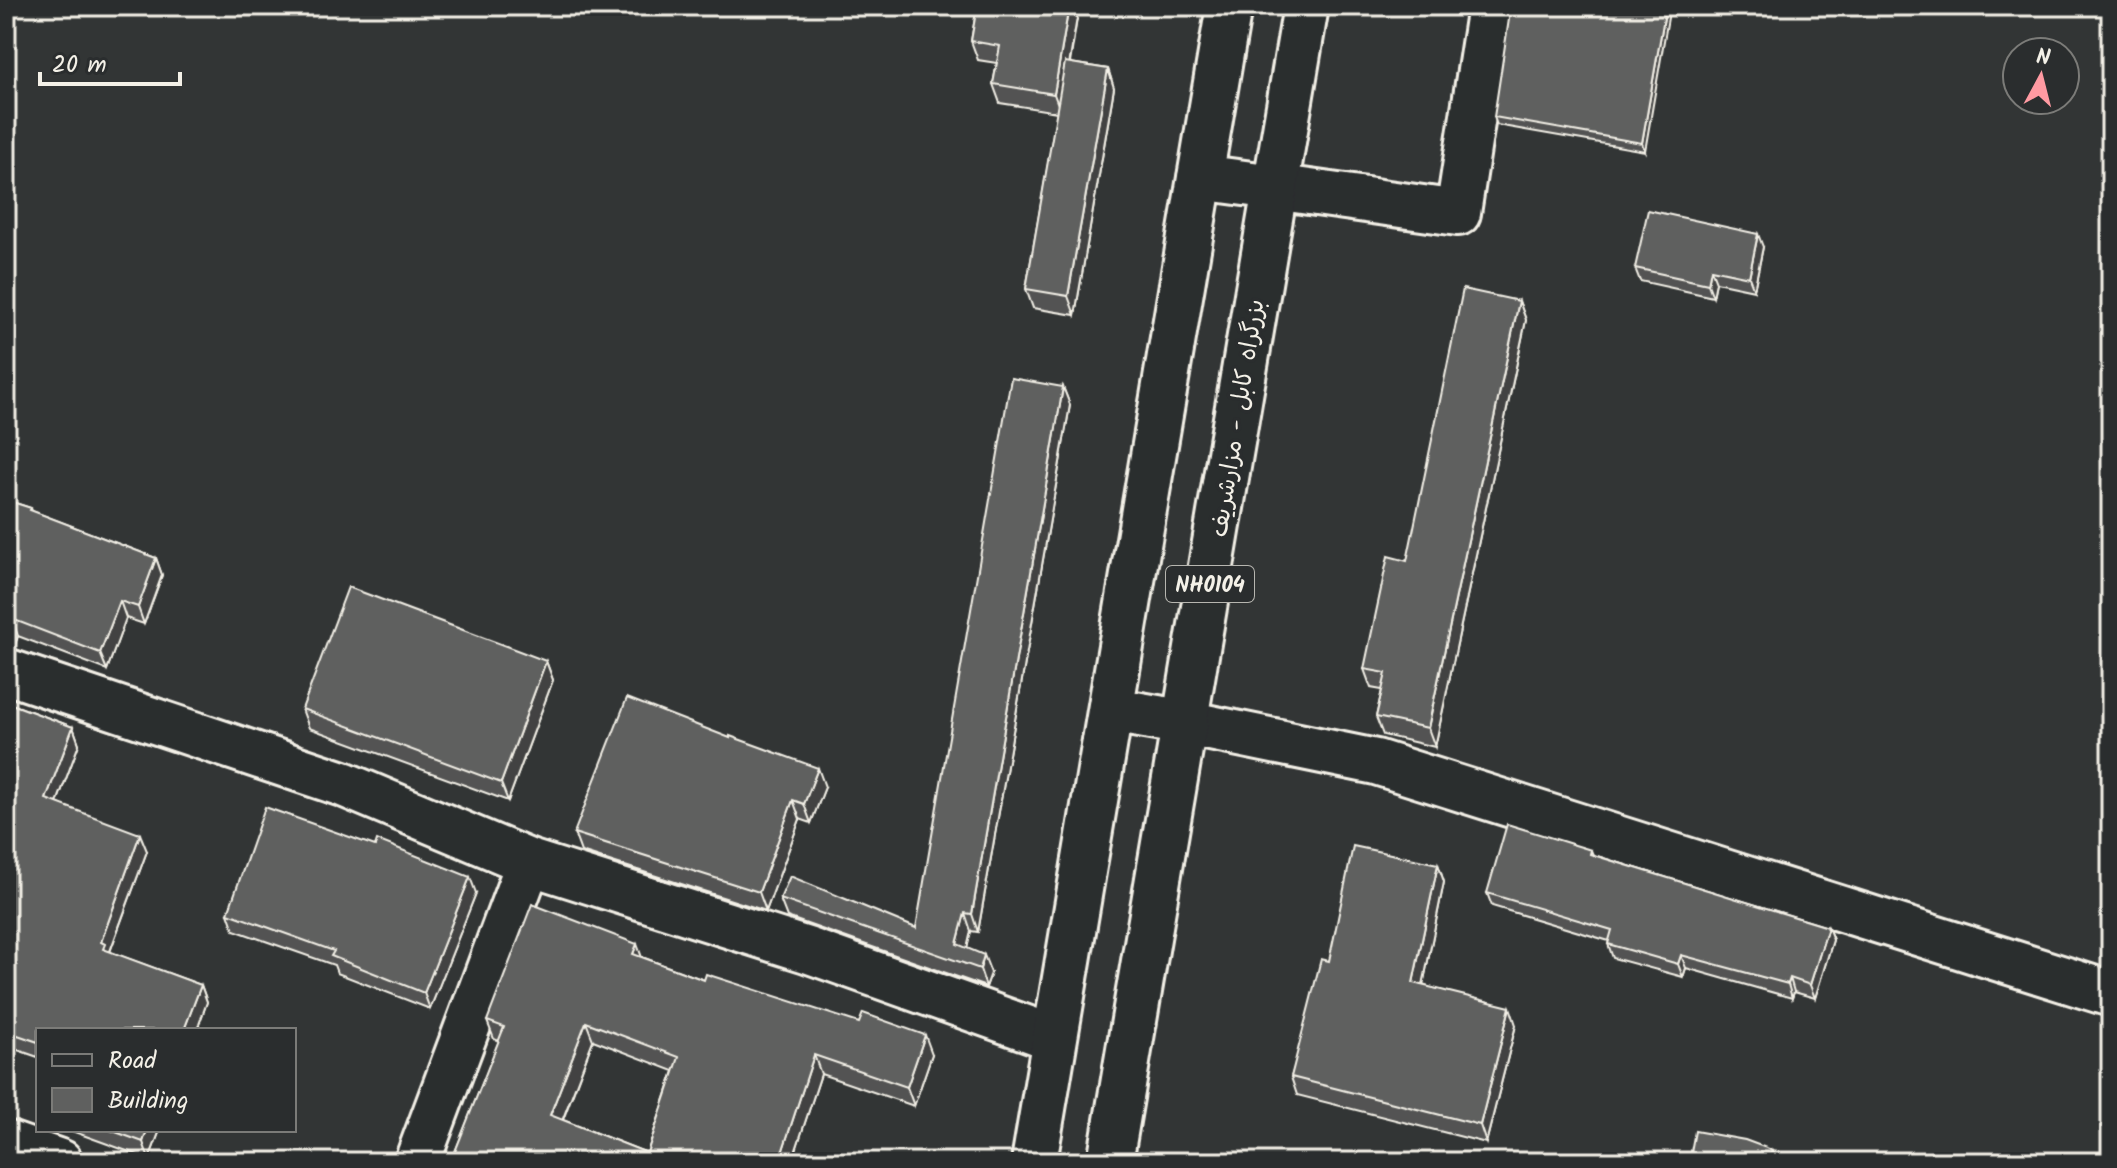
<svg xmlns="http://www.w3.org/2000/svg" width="2117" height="1168" font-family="Kalam,'Playpen Sans Arabic',sans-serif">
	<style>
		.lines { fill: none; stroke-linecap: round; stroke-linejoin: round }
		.minor-casing { stroke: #f4f1e8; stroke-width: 50 }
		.highway-casing { stroke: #f4f1e8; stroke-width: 50 }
		.minor { stroke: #2a2d2e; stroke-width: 44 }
		.highway { stroke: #2a2d2e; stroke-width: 44 }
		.wall { fill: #525352; stroke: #f4f1e8; stroke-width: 2; fill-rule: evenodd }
		.shaded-wall { fill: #424342; stroke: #f4f1e8; stroke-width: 2 }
		.building { fill: #5f605f; stroke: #f4f1e8; stroke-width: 2; fill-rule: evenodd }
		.labels { text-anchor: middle; stroke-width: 7; stroke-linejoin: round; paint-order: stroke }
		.shield { fill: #2a2d2e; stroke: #b7b6b0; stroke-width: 2 }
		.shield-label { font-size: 22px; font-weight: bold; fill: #f4f1e8 }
		.street-label { font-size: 24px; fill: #f4f1e8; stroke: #2a2d2e }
	</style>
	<rect width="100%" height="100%" fill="#323535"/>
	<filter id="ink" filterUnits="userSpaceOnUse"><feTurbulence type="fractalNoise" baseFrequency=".0125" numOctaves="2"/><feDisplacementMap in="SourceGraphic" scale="16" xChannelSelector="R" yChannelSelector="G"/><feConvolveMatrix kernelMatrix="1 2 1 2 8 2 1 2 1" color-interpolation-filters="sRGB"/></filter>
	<g filter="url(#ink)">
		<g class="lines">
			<g class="minor-casing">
				<path id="minor" d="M 1274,187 L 1458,213 L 1490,6
					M 6,671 L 343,784 L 529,862 L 807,950 L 1054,1038
					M 1186,723 L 1376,762 L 2111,994
					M 6,1143 L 60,1162
					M 417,1162 L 529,862"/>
			</g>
			<g class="highway-casing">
				<path id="highway" d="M 1200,177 L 1274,187
					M 1111,710 L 1186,723
					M 1034,1162 L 1229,6
					M 1110,1162 L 1306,6"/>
			</g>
			<use href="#minor" class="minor"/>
			<use href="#highway" class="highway"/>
		</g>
		<path class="wall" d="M 977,6 L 1079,6 L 1070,63 L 1108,69 L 1114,88 L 1075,315 L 1033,308 L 1026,289 L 1057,112 L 1000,103 L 993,84 L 997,63 L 978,60 L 971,41 Z
			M 1601,6 L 1645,151 L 1497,125 L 1494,117 Z
			M 1763,247 L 1754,290 L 1716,282 L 1713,297 L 1640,281 L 1635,268 Z
			M 1519,301 L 1526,320 L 1435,747 L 1383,735 L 1376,717 L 1382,690 L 1371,688 L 1364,669 L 1407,561 Z
			M 1063,387 L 1070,405 L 978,932 L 971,931 L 967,948 L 991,973 L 986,987 L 787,917 L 780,899 L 916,928 Z
			M 6,500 L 31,508 L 32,511 L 156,558 L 162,575 L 144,624 L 126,618 L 107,670 L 18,636 L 14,647 L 6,647 Z
			M 546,661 L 553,680 L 508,801 L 309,728 L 302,709 Z
			M 6,702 L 73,727 L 79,744 L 57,803 L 147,851 L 110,952 L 201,985 L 207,1002 L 197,1030 L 38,1030 L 38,1057 L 6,1046 Z
			M 825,787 L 811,823 L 800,819 L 766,911 L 581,852 L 574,833 Z
			M 1591,850 L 1593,855 L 1828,927 L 1833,940 L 1815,998 L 1794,992 L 1792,998 L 1686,968 L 1683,977 L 1613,958 L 1608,944 L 1609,941 L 1492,906 L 1487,893 Z
			M 1438,864 L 1444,882 L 1423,985 L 1516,1025 L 1486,1143 L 1297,1095 L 1291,1077 L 1329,961 Z
			M 476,893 L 430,1009 L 337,973 L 334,965 L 234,930 L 228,913 Z
			M 642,957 L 704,980 L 932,1054 L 914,1106 L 821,1074 L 792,1162 L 451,1162 L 499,1041 L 494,1039 L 487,1021 ZM 593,1040 L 674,1071 L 647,1153 L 563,1120 Z
			M 69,1130 L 160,1130 L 149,1159 Z"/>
		<path class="shaded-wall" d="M 1069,6 L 1079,6 L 1061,113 L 1054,94 Z
			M 1666,6 L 1670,6 L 1645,151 L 1642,143 Z
			M 1108,69 L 1114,88 L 1075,315 L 1068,296 Z
			M 1758,234 L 1763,247 L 1754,290 L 1749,277 Z
			M 1711,269 L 1716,282 L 1713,297 L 1708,284 Z
			M 1519,301 L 1526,320 L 1435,747 L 1428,728 Z
			M 1063,387 L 1070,405 L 978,932 L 972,914 Z
			M 156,558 L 162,575 L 144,624 L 138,607 Z
			M 120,601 L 126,618 L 107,670 L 100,653 Z
			M 12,619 L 18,636 L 14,647 L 8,630 Z
			M 546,661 L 553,680 L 508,801 L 501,783 Z
			M 73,727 L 79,744 L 52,816 L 46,799 Z
			M 818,768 L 825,787 L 811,823 L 804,804 Z
			M 793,800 L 800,819 L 766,911 L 759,892 Z
			M 140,834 L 147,851 L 109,954 L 109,966 L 101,942 Z
			M 1438,864 L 1444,882 L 1420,1000 L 1413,983 Z
			M 470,877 L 476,893 L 430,1009 L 424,993 Z
			M 965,913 L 971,931 L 964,962 L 957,944 Z
			M 1828,927 L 1833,940 L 1815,998 L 1810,985 Z
			M 637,944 L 644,963 L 633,954 Z
			M 984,955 L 991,973 L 986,987 L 980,969 Z
			M 1681,955 L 1686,968 L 1683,977 L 1678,964 Z
			M 1790,978 L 1794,992 L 1792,998 L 1788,984 Z
			M 201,985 L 207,1002 L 197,1030 L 184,1030 Z
			M 1510,1007 L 1516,1025 L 1486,1143 L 1480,1125 Z
			M 586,1022 L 593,1040 L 557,1134 L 550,1115 Z
			M 925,1035 L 932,1054 L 914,1106 L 907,1087 Z
			M 814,1055 L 821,1074 L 792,1162 L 779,1162 Z
			M 147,1130 L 160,1130 L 149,1159 L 143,1142 Z
			M 1772,1150 L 1775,1156 L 1773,1162 L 1768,1162 Z"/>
		<path class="building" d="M 977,6 L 1069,6 L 1054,94 L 993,84 L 1000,46 L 971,41 Z
			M 1511,6 L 1601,6 L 1618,9 L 1618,6 L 1666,6 L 1642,143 L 1494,117 Z
			M 1065,62 L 1108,69 L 1068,296 L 1026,289 Z
			M 1648,210 L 1758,234 L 1749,277 L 1711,269 L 1708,284 L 1635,268 Z
			M 1463,289 L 1519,301 L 1428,728 L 1376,717 L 1386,673 L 1364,669 L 1388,556 L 1407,561 Z
			M 1011,378 L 1063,387 L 972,914 L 965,913 L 957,944 L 984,955 L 980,969 L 780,899 L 790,876 L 916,928 Z
			M 6,500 L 31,508 L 30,510 L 156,558 L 138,607 L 120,601 L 100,653 L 12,619 L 8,630 L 6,630 Z
			M 348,587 L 546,661 L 501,783 L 302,709 Z
			M 627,698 L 730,738 L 730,736 L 818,768 L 804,804 L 793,800 L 759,892 L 574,833 Z
			M 6,702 L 73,727 L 46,799 L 140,834 L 101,942 L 105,944 L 103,949 L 201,985 L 184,1030 L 38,1030 L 38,1042 L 6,1031 Z
			M 265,807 L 375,846 L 377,840 L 470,877 L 424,993 L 331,956 L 334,951 L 228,913 Z
			M 1507,824 L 1591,850 L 1590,854 L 1828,927 L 1810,985 L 1790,978 L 1788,984 L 1681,955 L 1678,964 L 1608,944 L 1612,930 L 1487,893 Z
			M 1353,846 L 1438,864 L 1413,983 L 1510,1007 L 1480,1125 L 1291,1077 L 1321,959 L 1329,961 Z
			M 532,904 L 637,944 L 633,954 L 704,980 L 706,974 L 859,1023 L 863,1013 L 925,1035 L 907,1087 L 814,1055 L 779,1162 L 451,1162 L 504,1027 L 487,1021 ZM 586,1022 L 679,1057 L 647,1153 L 550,1115 Z
			M 110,1130 L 147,1130 L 143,1142 Z
			M 1695,1131 L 1745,1140 L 1772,1150 L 1768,1162 L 1689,1162 Z"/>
	</g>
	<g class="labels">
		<rect class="shield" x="1166" y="566" width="88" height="36" rx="6"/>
		<g class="shield-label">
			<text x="1210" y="592">NH0104</text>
		</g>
		<g class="street-label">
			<text transform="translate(1237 418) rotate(-81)" y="8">بزرگراه کابل - مزارشریف</text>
		</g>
	</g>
	<rect width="2117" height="1168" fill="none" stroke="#2a2d2e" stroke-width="32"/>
	<rect x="16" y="16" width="2085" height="1136" fill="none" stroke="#f4f1e8" stroke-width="3" filter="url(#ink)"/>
	<rect x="36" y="1028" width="260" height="104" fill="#2a2d2e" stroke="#7b7b78" stroke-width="2"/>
	<rect x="52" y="1054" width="40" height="12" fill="#2a2d2e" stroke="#7b7b78" stroke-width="2"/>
	<text x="108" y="1068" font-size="24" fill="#f4f1e8">Road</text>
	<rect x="52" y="1088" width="40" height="24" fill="#5f605f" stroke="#7b7b78" stroke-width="2"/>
	<text x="108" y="1108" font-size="24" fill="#f4f1e8">Building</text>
	<g transform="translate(2041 76) rotate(7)"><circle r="38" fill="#2a2d2e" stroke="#7b7b78" stroke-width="2"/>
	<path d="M0-6L14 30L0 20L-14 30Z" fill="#ff9aa2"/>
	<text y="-12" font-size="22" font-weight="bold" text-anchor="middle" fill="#f4f1e8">N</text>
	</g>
	<path d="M40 72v12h140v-12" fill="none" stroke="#f4f1e8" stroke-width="4"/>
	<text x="52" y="72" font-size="24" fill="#f4f1e8" stroke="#2a2d2e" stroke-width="6" paint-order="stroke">20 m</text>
</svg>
